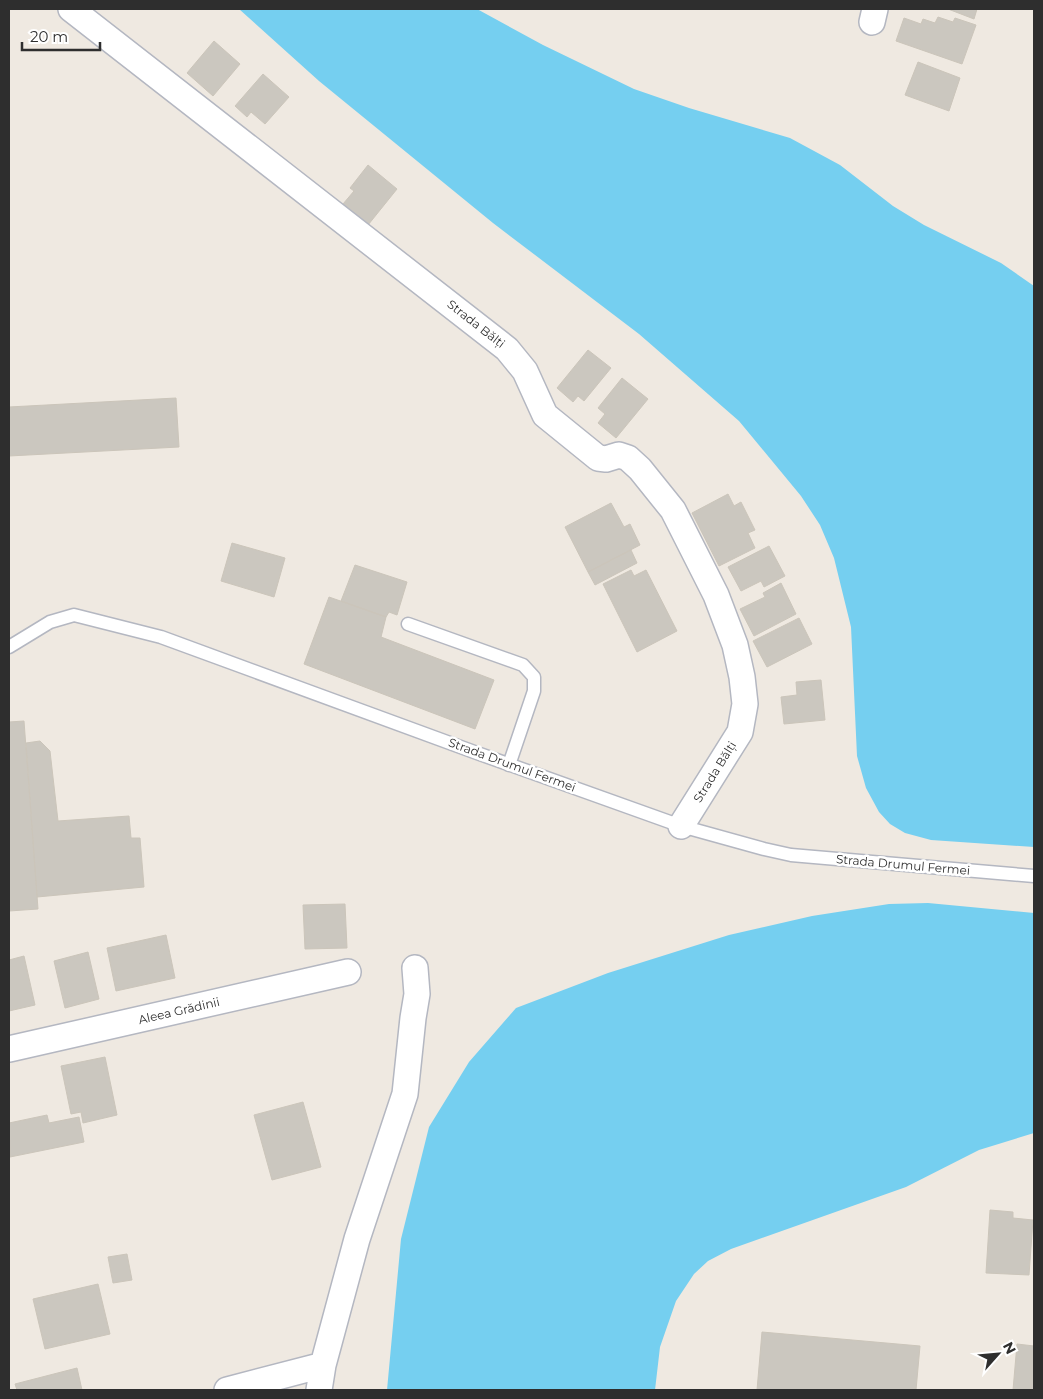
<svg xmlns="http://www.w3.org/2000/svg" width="1043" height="1399" font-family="Montserrat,sans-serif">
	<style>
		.water { fill: #75cff0 }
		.building { fill: #cbc7bf; stroke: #cbc5ba }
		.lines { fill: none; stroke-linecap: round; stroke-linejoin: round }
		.service-casing { stroke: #b4b7c1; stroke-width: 15 }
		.minor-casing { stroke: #b4b7c1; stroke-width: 28 }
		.service { stroke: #fff; stroke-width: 12 }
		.minor { stroke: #fff; stroke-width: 25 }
		.labels { text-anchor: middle; stroke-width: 5; stroke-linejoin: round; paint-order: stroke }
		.street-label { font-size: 12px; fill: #2e2e2e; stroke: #fff }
	</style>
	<rect width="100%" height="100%" fill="#efe9e1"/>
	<path class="water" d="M 239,9 L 477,9 L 543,45 L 634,89 L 689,108 L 790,138 L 840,165 L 893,206 L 924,225 L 1001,263 L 1034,286 L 1034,847 L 931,840 L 905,833 L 890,824 L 879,812 L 866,788 L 857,756 L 851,627 L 834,558 L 820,525 L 801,496 L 739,421 L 639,334 L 493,223 L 319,81 Z
		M 928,903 L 1034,913 L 1034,1133 L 979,1150 L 906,1187 L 731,1249 L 708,1261 L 694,1274 L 676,1301 L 660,1347 L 655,1390 L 387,1390 L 401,1239 L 429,1127 L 469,1062 L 516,1008 L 608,973 L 729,935 L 812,916 L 889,904 Z"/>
	<path class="building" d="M 948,9 L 977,9 L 974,19 Z
		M 938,17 L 953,22 L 955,18 L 976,25 L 962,64 L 896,41 L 904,18 L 921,24 L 923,19 L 935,23 Z
		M 214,41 L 240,64 L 213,96 L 187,73 Z
		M 918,62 L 960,78 L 949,111 L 905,95 Z
		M 263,74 L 289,97 L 265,124 L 251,112 L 247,117 L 235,106 Z
		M 368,165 L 397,189 L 364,230 L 347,215 L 351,210 L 343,204 L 354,191 L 350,188 Z
		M 588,350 L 611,368 L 584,401 L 578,396 L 573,402 L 557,388 Z
		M 622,378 L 648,399 L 616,438 L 598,423 L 605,414 L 598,408 Z
		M 176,398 L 179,447 L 9,456 L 9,407 Z
		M 728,494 L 734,506 L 741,502 L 755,530 L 748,533 L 755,548 L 719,566 L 692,513 Z
		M 611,503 L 624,527 L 630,524 L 640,545 L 588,572 L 565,527 Z
		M 232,543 L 285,558 L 274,597 L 221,581 Z
		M 769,546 L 785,576 L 764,587 L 761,581 L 741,591 L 728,567 Z
		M 631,550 L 637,563 L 595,585 L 588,572 Z
		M 355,565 L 407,582 L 397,615 L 389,612 L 386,617 L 341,601 Z
		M 631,570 L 634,576 L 646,570 L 677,631 L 637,652 L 603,584 Z
		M 781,583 L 796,614 L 754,636 L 740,609 L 765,597 L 763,593 Z
		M 329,597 L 386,617 L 381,637 L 494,680 L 475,729 L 304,664 Z
		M 799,618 L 812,644 L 767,667 L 753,641 Z
		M 821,680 L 825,720 L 784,724 L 781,697 L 797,695 L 796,682 Z
		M 24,721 L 38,909 L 9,911 L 9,722 Z
		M 40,741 L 50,751 L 58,821 L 129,816 L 131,838 L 140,838 L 144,887 L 37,897 L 26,743 Z
		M 345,904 L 347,948 L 305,949 L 303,905 Z
		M 166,935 L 175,978 L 116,991 L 107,948 Z
		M 88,952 L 99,999 L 65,1008 L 54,961 Z
		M 24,956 L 35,1005 L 9,1011 L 9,960 Z
		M 105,1057 L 117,1115 L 83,1123 L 81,1112 L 71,1114 L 61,1066 Z
		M 303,1102 L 321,1167 L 272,1180 L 254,1115 Z
		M 47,1115 L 49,1123 L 79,1117 L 84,1142 L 10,1157 L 9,1123 Z
		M 990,1210 L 1013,1212 L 1013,1218 L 1033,1220 L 1029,1275 L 986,1273 Z
		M 127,1254 L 132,1280 L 113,1283 L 108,1257 Z
		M 98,1284 L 110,1334 L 45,1349 L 33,1299 Z
		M 762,1332 L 920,1346 L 916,1390 L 757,1390 Z
		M 1017,1344 L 1034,1346 L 1034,1390 L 1013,1390 Z
		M 77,1368 L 82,1390 L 17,1390 L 15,1384 Z"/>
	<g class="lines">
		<g class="service-casing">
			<path id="service" d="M 408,624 L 523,665 L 534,677 L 534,691 L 509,765
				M 9,647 L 50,622 L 74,615 L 161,637 L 477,753 L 681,826 L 764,849 L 791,855 L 1034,876"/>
		</g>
		<g class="minor-casing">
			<path id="minor" d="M 71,9 L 507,349 L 525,371 L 545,415 L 598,458 L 606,459 L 619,455 L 628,458 L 640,469 L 673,510 L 716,595 L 735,645 L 742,677 L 745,704 L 740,732 L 681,826
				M 872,22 L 875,9
				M 9,1049 L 348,972
				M 227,1390 L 323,1365
				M 319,1390 L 323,1365 L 357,1239 L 405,1094 L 413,1018 L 417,994 L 415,968"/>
		</g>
		<use href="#service" class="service"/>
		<use href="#minor" class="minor"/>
	</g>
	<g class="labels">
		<g class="street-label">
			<text transform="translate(476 324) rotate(38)" y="4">Strada Bălți</text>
			<text transform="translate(512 765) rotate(20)" y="4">Strada Drumul Fermei</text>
			<text transform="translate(715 772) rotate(-58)" y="4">Strada Bălți</text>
			<text transform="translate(903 865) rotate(5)" y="4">Strada Drumul Fermei</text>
			<text transform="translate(179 1011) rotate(-13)" y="4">Aleea Grădinii</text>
		</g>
	</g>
	<rect width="1043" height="1399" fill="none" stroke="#2e2e2e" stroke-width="20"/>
	<g transform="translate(998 1354) rotate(63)" stroke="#ffffff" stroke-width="4" paint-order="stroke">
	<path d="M0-4L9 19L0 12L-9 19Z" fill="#2e2e2e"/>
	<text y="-8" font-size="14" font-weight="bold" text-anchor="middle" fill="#2e2e2e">N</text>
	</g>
	<path d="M22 42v8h78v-8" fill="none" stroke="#2e2e2e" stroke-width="2.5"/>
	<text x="30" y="42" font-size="15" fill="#2e2e2e" stroke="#ffffff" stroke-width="4" paint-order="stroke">20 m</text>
</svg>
